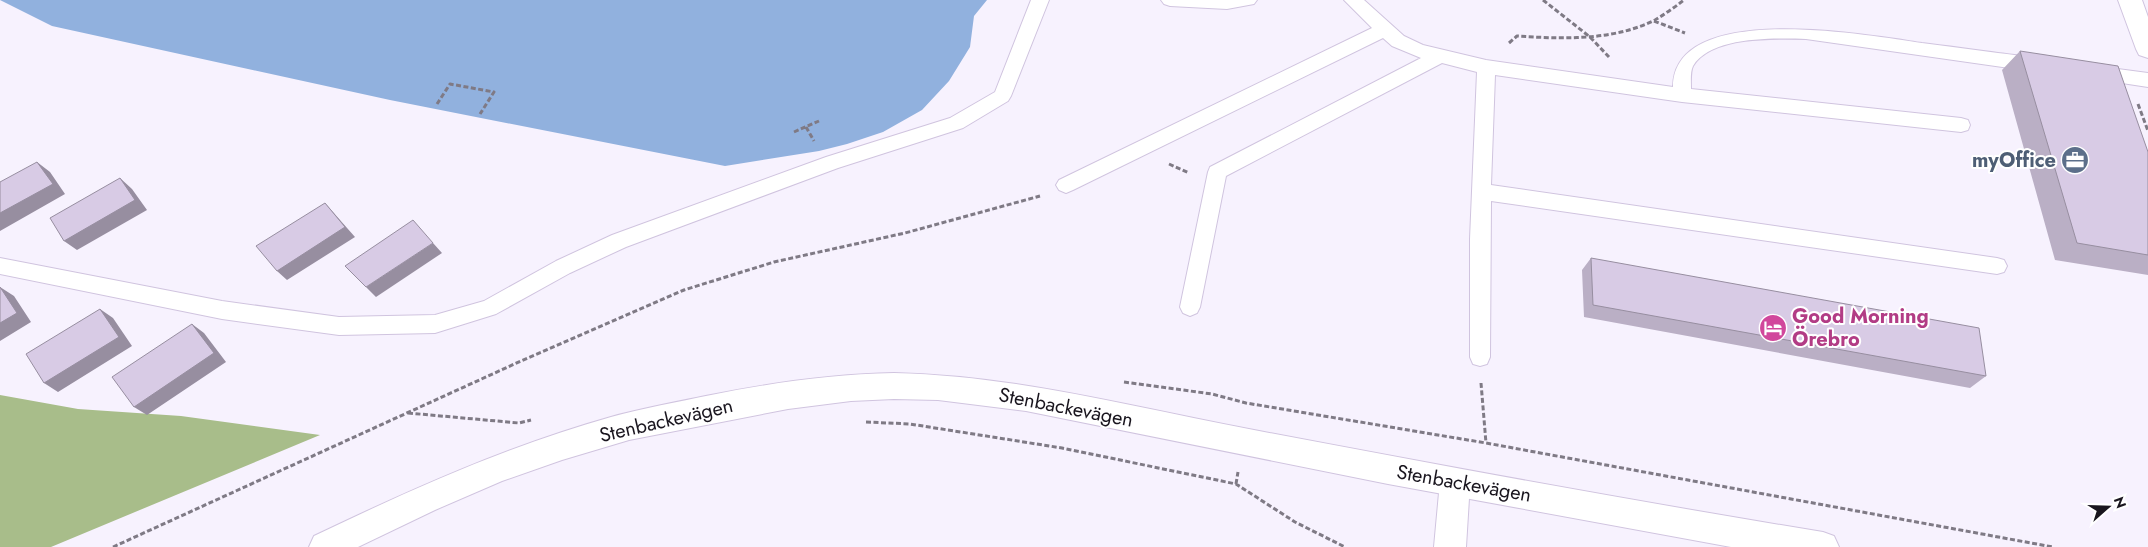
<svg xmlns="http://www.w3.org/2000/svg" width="2148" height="547" font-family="Jost,sans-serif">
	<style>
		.forest { fill: #a8bd8a }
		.water { fill: #91b1de }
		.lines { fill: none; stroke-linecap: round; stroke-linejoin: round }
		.lane-casing { stroke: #d0c4df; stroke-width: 2 }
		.street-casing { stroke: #d0c4df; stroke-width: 2 }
		.secondary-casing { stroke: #d0c4df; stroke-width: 2 }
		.path { stroke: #7f7a85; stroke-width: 3; stroke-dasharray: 5 2.5; stroke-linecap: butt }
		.lane { fill: #fff; fill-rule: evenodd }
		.street { fill: #fff; fill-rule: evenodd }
		.secondary { fill: #fff; fill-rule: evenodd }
		.wall { fill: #baafc5 }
		.shaded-wall { fill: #978ea0 }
		.building { fill: #d8cbe5; stroke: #978ea0 }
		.labels { text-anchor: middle; stroke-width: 4; stroke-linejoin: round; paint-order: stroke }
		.service-label { font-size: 20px; font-weight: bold; fill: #4e5e75; stroke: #fff; text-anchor: end }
		.hotel-label { font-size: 20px; font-weight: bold; fill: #b23c85; stroke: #fff; text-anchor: start }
		.street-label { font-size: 20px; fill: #19151e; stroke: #fff }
	</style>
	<rect width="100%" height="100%" fill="#f7f2fe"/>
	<path class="forest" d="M 0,395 L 78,409 L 181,416 L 320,435 L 51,547 L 0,547 Z"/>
	<path class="water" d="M 0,0 L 987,0 L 974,16 L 970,47 L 949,81 L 922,110 L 883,132 L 847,144 L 819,151 L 725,166 L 390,100 L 52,26 Z"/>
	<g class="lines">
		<g class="lane-casing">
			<path id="lane" d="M 1031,0 L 1049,0 L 1011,96 L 1008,101 L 963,128 L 838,168 L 626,247 L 570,273 L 496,314 L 435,333 L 339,335 L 222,319 L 0,274 L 0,258 L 222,301 L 339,317 L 435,315 L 484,301 L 556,261 L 612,235 L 826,157 L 950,118 L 995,92 Z
				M 1161,0 L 1257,0 L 1254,4 L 1227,9 L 1170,6 L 1164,4 Z
				M 1344,0 L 1364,0 L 1404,36 L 1423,45 L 1486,60 L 1673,87 C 1674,0 1866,35 1922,43 C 1948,46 1973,50 1998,53 C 2013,55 2029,56 2043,60 L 2046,65 L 2043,70 L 2037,72 L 1806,39 C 1776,38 1711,36 1693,66 C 1690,72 1691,82 1691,89 L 1961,118 L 1968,120 L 1970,125 L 1968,130 L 1961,132 L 1682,102 L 1495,75 L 1491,185 L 1997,258 L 2004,260 L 2007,266 L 2004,272 L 1997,274 L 1491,201 L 1490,357 L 1487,364 L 1480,366 L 1473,364 L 1470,357 L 1470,239 L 1477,72 L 1442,63 L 1226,176 L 1200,307 L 1197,313 L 1190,316 L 1183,313 L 1180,307 L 1208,172 L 1210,167 L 1421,58 L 1392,46 L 1383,38 L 1073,190 L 1066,193 L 1059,190 L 1056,185 L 1059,180 L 1372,28 Z
				M 2095,66 L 2148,73 L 2148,87 L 2089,78 L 2086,73 L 2089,68 Z"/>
		</g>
		<g class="street-casing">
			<path id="street" d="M 2118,0 L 2142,0 L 2148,17 L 2148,58 L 2139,55 L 2136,49 Z
				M 1455,468 L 1466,472 L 1470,482 L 1466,547 L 1434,547 L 1440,482 L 1444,472 Z"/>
		</g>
		<g class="secondary-casing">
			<path id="secondary" d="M 894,373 C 1019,376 1132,407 1254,430 C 1443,466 1633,501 1823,532 L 1834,536 L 1839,547 L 1731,547 L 1388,484 L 1026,411 L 938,400 L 894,399 L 851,401 L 788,409 L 629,440 L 562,460 L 502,481 L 435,510 L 358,547 L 309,547 L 314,536 C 410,490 508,446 611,417 C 644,408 677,402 711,395 C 771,383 832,374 894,373 Z"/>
		</g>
		<path class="path" d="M 1543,0 L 1590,37 L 1609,57
			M 1654,21 L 1685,33
			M 1509,43 L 1517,36 C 1562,39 1613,41 1655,20 C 1665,14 1675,7 1684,0
			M 437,104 L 450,84 L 494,92 L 480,114
			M 2138,104 L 2148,131
			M 806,127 L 814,141
			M 794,132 L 819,121
			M 1169,164 L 1189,173
			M 1124,382 L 1212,394 L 1246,403 L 1486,443 L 2053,547
			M 1481,383 L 1486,443
			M 408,413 L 519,423 L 531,420
			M 866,422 L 910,424 L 1062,448 L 1236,484 L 1295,522 L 1345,547
			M 1236,484 L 1238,472
			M 113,547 L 521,361 L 684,290 L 774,262 L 905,233 L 1040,196"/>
		<use href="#lane" class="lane"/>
		<use href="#street" class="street"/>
		<use href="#secondary" class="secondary"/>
	</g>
	<path class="wall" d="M 2020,51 L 2148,152 L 2148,275 L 2055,260 L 2002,70 Z
		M 1591,258 L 1986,376 L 1970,388 L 1584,317 L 1582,270 Z"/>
	<path class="shaded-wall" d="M 37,162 L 50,172 L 65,194 L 0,231 L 0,213 Z
		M 120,178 L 132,189 L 147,210 L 77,250 L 64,241 Z
		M 325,203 L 355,237 L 287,280 L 277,271 Z
		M 433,243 L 442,253 L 376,297 L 366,287 Z
		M 0,287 L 14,296 L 31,322 L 0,341 Z
		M 100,309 L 113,318 L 132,346 L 58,392 L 44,383 Z
		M 192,324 L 204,333 L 226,362 L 147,415 L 134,407 Z"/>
	<path class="building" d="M 2020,51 L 2118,66 L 2148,152 L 2148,255 L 2077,243 Z
		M 37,162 L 53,184 L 0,213 L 0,182 Z
		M 120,178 L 135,200 L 64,241 L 50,218 Z
		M 325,203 L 345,227 L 277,271 L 256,246 Z
		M 413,220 L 433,243 L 366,287 L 345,266 Z
		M 1591,258 L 1979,328 L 1986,376 L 1593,305 Z
		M 0,287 L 17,313 L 0,323 Z
		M 100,309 L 119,337 L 44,383 L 26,354 Z
		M 192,324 L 214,353 L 134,407 L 112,377 Z"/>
	<defs>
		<g id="office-disc" transform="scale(1.4375)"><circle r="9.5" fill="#5c6f8a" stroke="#fff"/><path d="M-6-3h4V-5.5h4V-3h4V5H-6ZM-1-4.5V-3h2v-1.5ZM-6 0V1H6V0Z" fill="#fff"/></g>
		<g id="hotel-disc" transform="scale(1.4375)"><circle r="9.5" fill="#d1479c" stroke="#fff"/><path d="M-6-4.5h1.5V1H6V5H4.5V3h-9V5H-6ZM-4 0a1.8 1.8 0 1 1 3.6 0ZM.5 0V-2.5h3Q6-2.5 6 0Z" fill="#fff"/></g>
	</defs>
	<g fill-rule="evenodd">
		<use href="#office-disc" x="2075" y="160"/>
		<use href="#hotel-disc" x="1773" y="328"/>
	</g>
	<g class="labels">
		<g class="service-label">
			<text x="2056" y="167">myOffice</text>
		</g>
		<g class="hotel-label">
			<text x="1792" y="323">Good Morning<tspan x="1792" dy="23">Örebro</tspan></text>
		</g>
		<g class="street-label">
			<text transform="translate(1066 407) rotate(11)" y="7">Stenbackevägen</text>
			<text transform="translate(666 420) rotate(-13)" y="7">Stenbackevägen</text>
			<text transform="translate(1464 483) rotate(10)" y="7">Stenbackevägen</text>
		</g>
	</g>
	<g transform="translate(2108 507) rotate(70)" stroke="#ffffff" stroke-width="4" paint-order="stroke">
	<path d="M0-4L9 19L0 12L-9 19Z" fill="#19151e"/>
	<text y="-8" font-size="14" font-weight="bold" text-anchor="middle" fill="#19151e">N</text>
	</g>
</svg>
